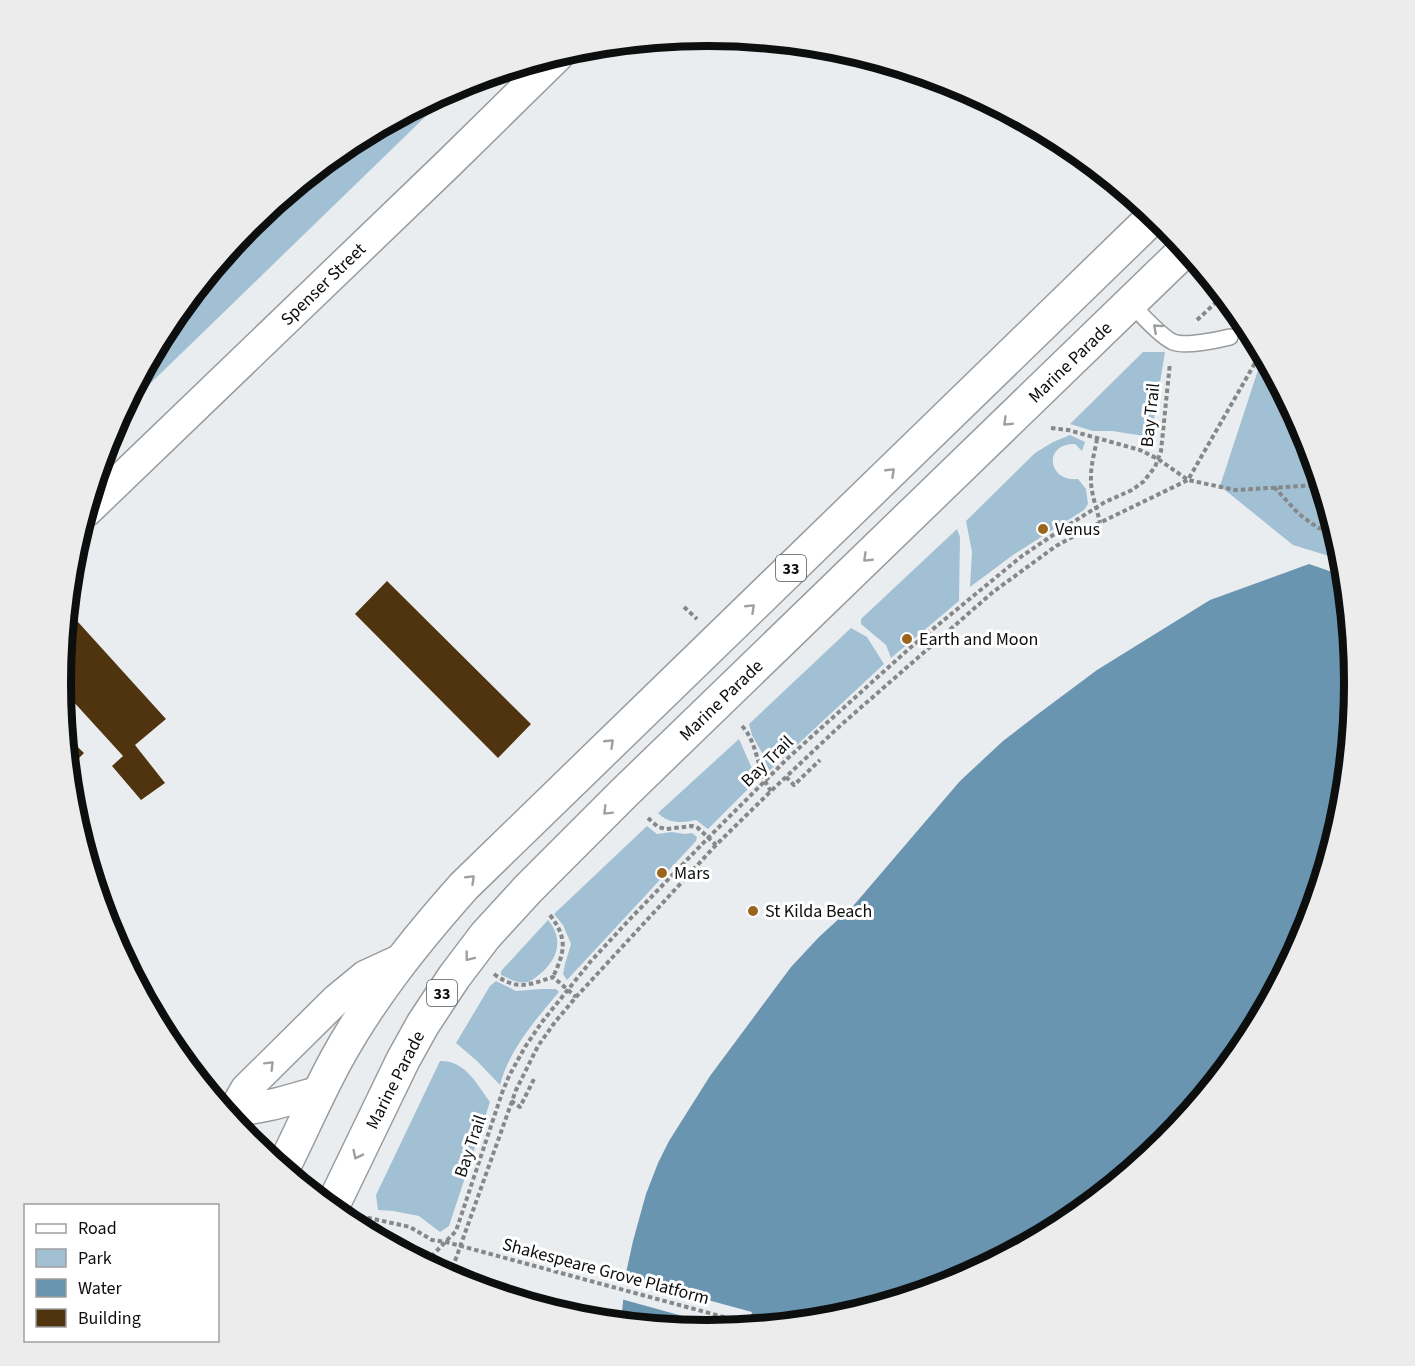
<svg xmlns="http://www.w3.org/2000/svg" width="1415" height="1366" font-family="'Source Sans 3',sans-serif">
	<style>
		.green { fill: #a1c0d4 }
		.water { fill: #6995b1 }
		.pier { fill: #eaedf0 }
		.building { fill: #503410 }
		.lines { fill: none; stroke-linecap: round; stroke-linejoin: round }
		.service-casing { stroke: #999c9e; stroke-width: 18 }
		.minor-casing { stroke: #999c9e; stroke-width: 33 }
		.primary-casing { stroke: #999c9e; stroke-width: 36 }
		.path { stroke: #858789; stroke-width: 4; stroke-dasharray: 4.5 3; stroke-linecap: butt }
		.service { stroke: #fff; stroke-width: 15 }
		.minor { stroke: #fff; stroke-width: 30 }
		.primary { stroke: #fff; stroke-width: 33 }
		.oneway { stroke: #9e9f9f }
		.poi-dot { fill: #9a651c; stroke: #fff; stroke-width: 2 }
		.labels { text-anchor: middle; stroke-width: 6; stroke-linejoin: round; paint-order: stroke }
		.shield { fill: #fff; stroke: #565656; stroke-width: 1.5 }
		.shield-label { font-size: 16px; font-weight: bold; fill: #0d0e0e }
		.street-label { font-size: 18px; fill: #0d0e0e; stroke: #fff }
		.poi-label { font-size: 18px; fill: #0d0e0e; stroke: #fff; text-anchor: start }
		.rim { fill: none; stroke: #0d0e0e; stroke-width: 8 }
	</style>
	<rect width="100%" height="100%" fill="#eaedf0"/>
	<path class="green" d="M 456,87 L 125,408 L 170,323 L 250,225 L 348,145 Z
		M 1143,352 L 1165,352 L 1151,437 L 1112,431 L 1093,431 L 1070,424 Z
		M 1265,361 L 1305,436 L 1342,560 L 1293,545 L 1220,486 L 1259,367 Z
		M 1070,435 L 1085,442 L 1082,451 L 1075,444 C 1043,443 1047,482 1078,479 L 1086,489 L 1088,504 L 1084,510 L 1013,555 L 970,587 L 972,552 L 966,521 L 1035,453 L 1053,442 Z
		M 957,529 L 960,537 L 959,601 L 891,658 L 886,645 L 861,624 L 861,619 Z
		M 851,628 L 867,637 L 884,664 L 768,772 L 762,753 L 752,735 L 749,724 Z
		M 739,739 L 757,780 L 708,829 L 696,820 C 683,823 668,824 658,813 Z
		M 647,826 L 657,834 L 672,832 L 685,834 L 692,833 L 697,837 L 696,841 L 567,980 L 563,974 L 565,964 L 571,944 L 563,925 L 554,914 Z
		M 548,920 C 564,939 558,959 540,974 C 537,976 532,981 528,982 C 518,984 510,979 501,975 L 501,971 Z
		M 496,981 L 516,991 L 541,989 L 556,989 L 559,992 C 536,1019 509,1050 500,1085 L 477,1061 L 456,1043 L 490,986 Z
		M 440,1061 C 465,1060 477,1084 490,1102 L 449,1226 L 440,1232 L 419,1216 L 393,1211 L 378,1210 L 376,1195 Z"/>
	<path class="water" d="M 1309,564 L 1344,576 L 1354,683 L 1342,810 L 1305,931 L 1245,1043 L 1165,1141 L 1067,1221 L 955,1281 L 833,1318 L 707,1330 L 621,1321 L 626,1273 L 633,1241 L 646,1194 L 658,1163 L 669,1141 L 710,1076 L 791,967 L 819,937 L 854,905 L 960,781 L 1003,741 L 1038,714 L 1097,670 L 1210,600 Z"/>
	<path class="pier" d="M 623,1277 L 752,1312 L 748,1326 L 726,1328 L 621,1299 Z"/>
	<path class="building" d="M 387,581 L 531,724 L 498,758 L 355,614 Z
		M 78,622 L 166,719 L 135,745 L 165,783 L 141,800 L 112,766 L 123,756 L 61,688 L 65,634 Z
		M 66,736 L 84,753 L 69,768 L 69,767 Z"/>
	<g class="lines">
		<g class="service-casing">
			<path id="service" d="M 1130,303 C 1141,314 1160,336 1173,342 C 1185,347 1218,340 1230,337"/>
		</g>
		<g class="minor-casing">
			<path id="minor" d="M 87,511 L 448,164 L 558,56
				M 225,1110 C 258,1111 289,1100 321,1091
				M 234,1110 L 246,1089 L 337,999 L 365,976 L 402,959"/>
		</g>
		<g class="primary-casing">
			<path id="primary" d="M 283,1168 C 301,1132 317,1095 336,1060 C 371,996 416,940 464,886 L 1154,216
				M 332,1207 L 403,1060 L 423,1024 L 454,977 L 485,936 L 528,889 L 625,792 L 1185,250"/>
		</g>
		<path class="path" d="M 1197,320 L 1223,296
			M 1255,363 L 1262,354
			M 1051,428 L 1068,430 L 1140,450 L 1158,459 L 1188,480 L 1235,490 L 1320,485
			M 1097,439 C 1095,451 1091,464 1091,476 C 1090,492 1097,508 1100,523
			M 1274,487 L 1299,514 L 1318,528 L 1334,530
			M 684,607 L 697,619
			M 742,726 C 759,744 756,771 771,791
			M 786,777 L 794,785 L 820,760
			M 648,818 L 658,827 L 666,829 L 692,826 L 698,828 L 716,845
			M 550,915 C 568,939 565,951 553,977
			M 494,974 C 517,991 528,985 553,977 L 576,997
			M 511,1101 L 520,1107 L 534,1079
			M 360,1216 L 410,1227 L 432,1240 L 446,1242 L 746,1323
			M 426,1262 L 456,1231 L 502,1093 L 509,1076 L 525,1047 L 542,1022 L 591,961 L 630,919 L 709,837 L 789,757 L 911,647 L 1022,556 L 1059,531 L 1105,502 L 1132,490 L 1143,482 L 1155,467 L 1161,451 L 1170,363
			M 450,1275 L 516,1090 L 538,1046 L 555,1022 L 576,997 L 716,845 L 771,791 L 842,724 L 993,592 L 1056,546 L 1087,529 L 1188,480 L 1255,363 L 1264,359"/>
		<use href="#service" class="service"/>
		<use href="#minor" class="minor"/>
		<use href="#primary" class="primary"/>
	</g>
	<defs><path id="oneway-chevron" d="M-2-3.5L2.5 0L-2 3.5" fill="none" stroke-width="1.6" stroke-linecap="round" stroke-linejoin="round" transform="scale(1.5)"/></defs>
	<g class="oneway">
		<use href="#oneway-chevron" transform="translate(1157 328) rotate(-138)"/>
		<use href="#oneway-chevron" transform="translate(1007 422) rotate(136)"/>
		<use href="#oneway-chevron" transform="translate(891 472) rotate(-44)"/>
		<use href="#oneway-chevron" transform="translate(867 558) rotate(136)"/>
		<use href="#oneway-chevron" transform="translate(751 608) rotate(-44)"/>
		<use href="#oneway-chevron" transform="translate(610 743) rotate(-44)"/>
		<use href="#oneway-chevron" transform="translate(607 811) rotate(135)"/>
		<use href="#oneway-chevron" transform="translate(471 879) rotate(-44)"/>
		<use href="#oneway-chevron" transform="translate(469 957) rotate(128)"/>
		<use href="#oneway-chevron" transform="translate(270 1065) rotate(-45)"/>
		<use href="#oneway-chevron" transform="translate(357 1155) rotate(116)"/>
	</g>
	<g class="poi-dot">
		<circle cx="1043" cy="529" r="6"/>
		<circle cx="907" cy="639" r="6"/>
		<circle cx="662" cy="873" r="6"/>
		<circle cx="753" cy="911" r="6"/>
	</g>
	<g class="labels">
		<g class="shield">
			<rect x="776" y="555" width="30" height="26" rx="4.5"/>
			<rect x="427" y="980" width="30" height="26" rx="4.5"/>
		</g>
		<g class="shield-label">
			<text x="791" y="574">33</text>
			<text x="442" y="999">33</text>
		</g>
		<g class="street-label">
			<text transform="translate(323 284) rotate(-44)" y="6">Spenser Street</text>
			<text transform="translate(1070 362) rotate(-44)" y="6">Marine Parade</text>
			<text transform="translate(1150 415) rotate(-84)" y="6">Bay Trail</text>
			<text transform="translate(721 700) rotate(-44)" y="6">Marine Parade</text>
			<text transform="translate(767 761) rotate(-44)" y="6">Bay Trail</text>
			<text transform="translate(395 1080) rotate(-63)" y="6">Marine Parade</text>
			<text transform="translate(470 1146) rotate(-71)" y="6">Bay Trail</text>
			<text transform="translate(606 1271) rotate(15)" y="6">Shakespeare Grove Platform</text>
		</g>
		<g class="poi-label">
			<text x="1055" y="535">Venus</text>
			<text x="919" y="645">Earth and Moon</text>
			<text x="674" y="879">Mars</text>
			<text x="765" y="917">St Kilda Beach</text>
		</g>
	</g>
	<path d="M0 0H1415V1366H0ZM707 46H708A636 636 0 0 1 1344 682V684A636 636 0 0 1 708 1320H707A636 636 0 0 1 71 684V682A636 636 0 0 1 707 46Z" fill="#ececec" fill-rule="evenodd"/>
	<path class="rim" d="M707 46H708A636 636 0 0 1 1344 682V684A636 636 0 0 1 708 1320H707A636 636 0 0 1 71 684V682A636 636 0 0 1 707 46Z"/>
	<rect x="24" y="1204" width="195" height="138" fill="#ffffff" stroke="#9e9f9f" stroke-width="1.5"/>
	<rect x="36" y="1224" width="30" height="9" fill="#ffffff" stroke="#9e9f9f" stroke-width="1.5"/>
	<text x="78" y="1234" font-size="18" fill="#0d0e0e">Road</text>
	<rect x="36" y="1249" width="30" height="18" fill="#a1c0d4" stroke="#9e9f9f" stroke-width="1.5"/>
	<text x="78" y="1264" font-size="18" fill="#0d0e0e">Park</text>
	<rect x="36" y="1279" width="30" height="18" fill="#6995b1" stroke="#9e9f9f" stroke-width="1.5"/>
	<text x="78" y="1294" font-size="18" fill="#0d0e0e">Water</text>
	<rect x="36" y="1309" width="30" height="18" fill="#503410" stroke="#9e9f9f" stroke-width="1.5"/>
	<text x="78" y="1324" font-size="18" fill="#0d0e0e">Building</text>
</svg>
